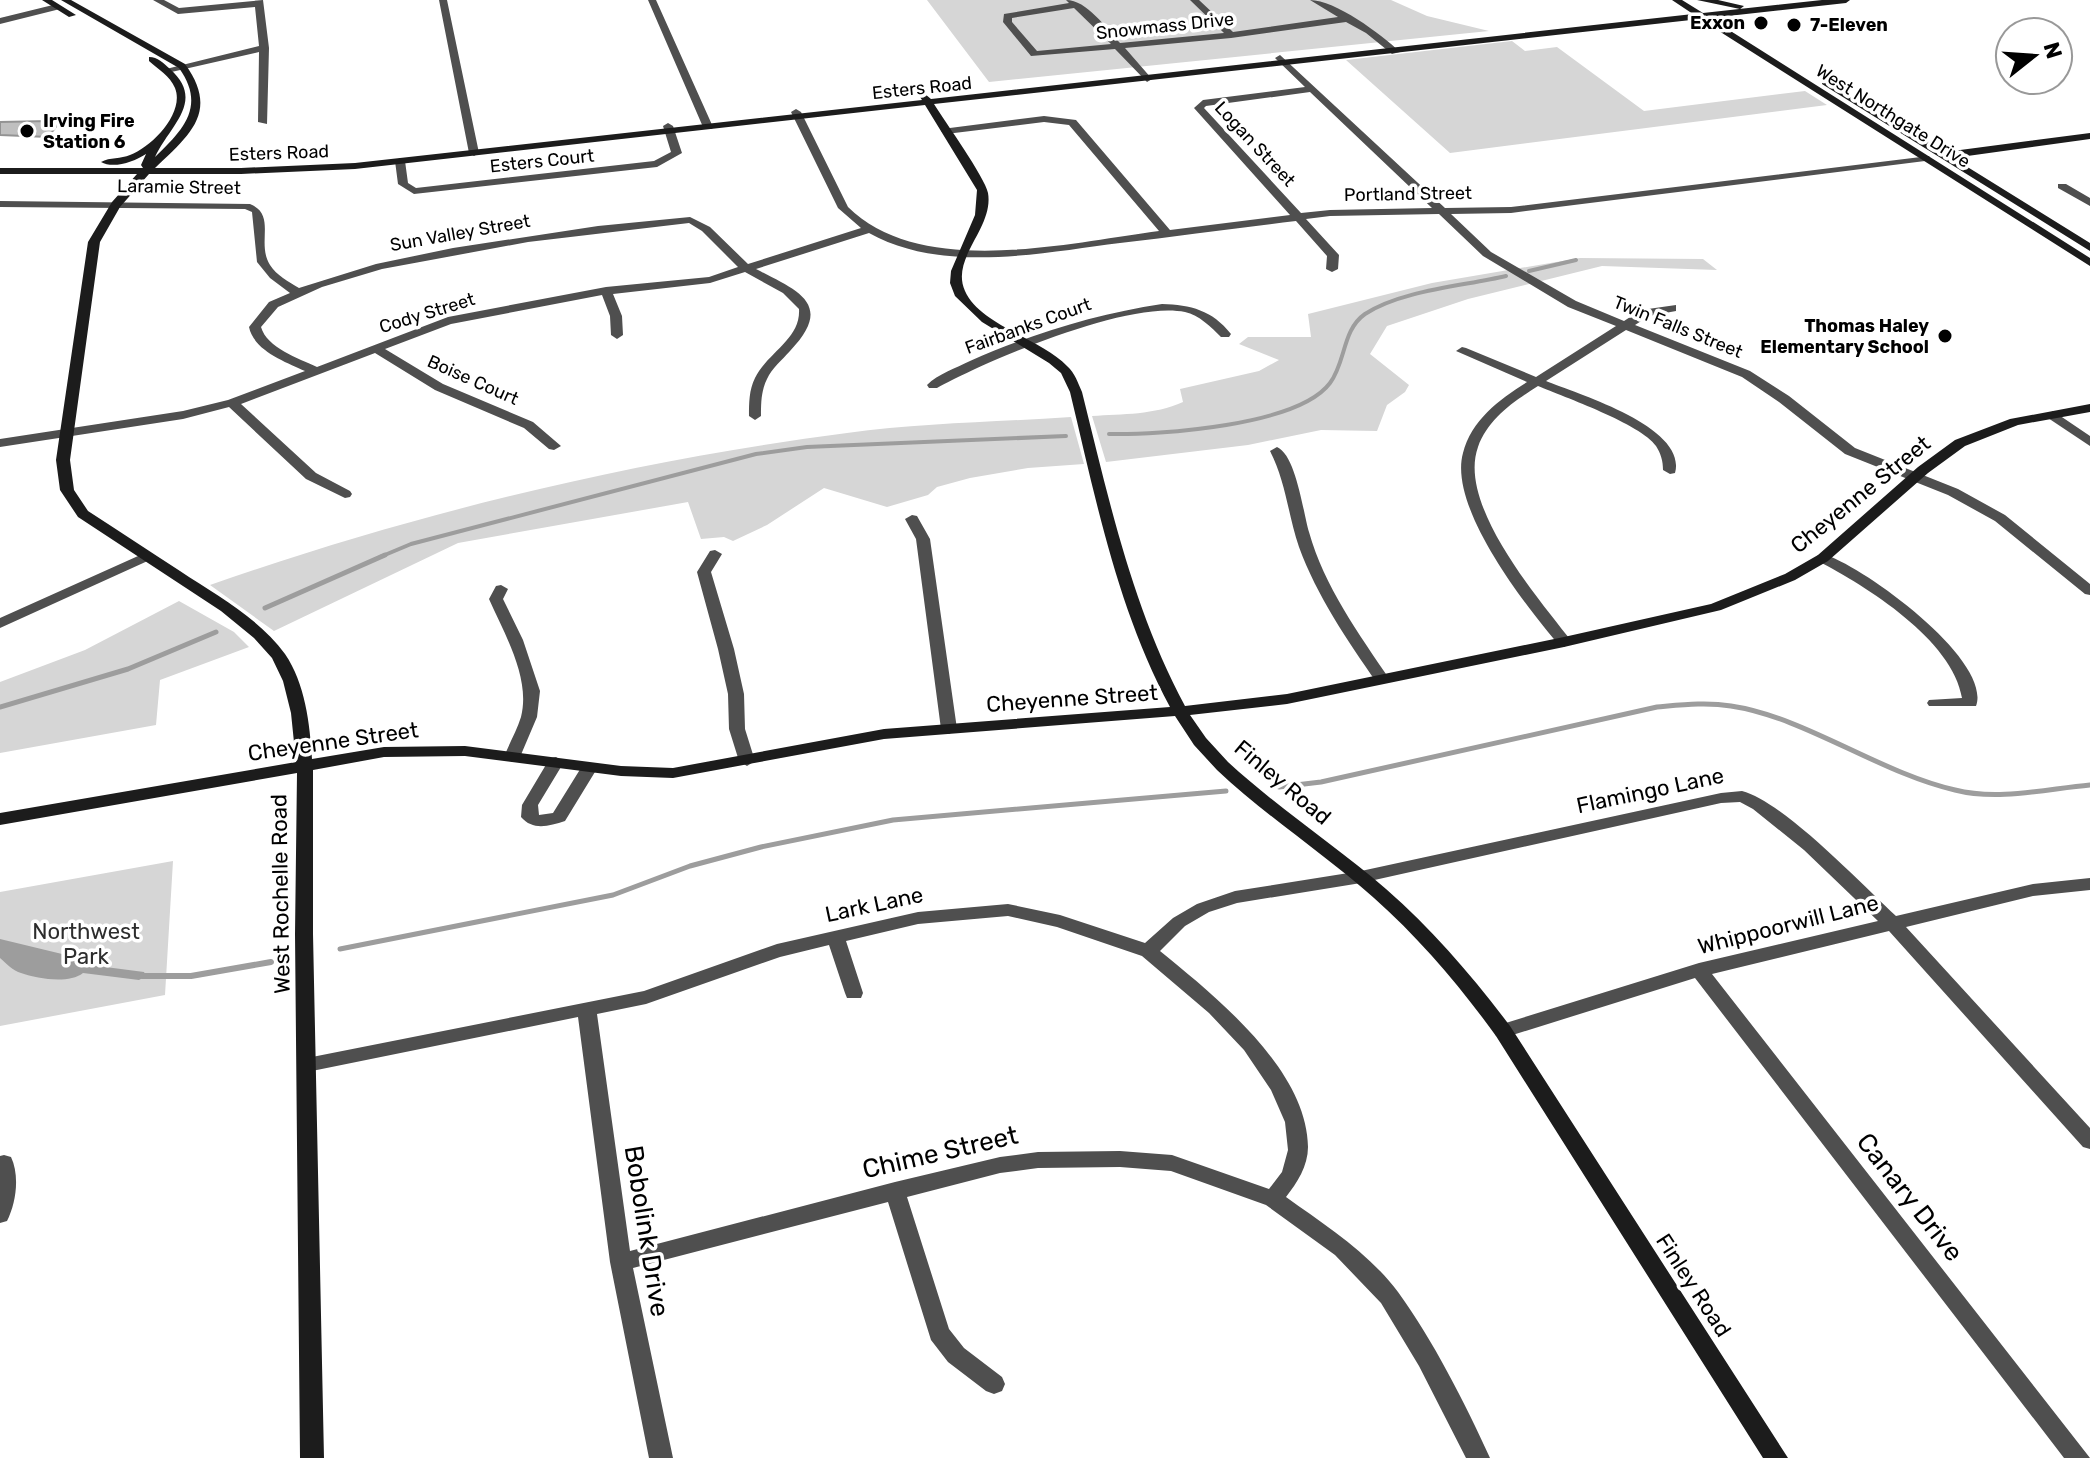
<svg xmlns="http://www.w3.org/2000/svg" width="2090" height="1458" font-family="Rubik,sans-serif">
	<style>
		.green { fill: #d6d6d6 }
		.water { fill: #9d9d9d }
		.lines { fill: none; stroke-linecap: round; stroke-linejoin: round }
		.stream-far2 { stroke: #9d9d9d; stroke-width: 4 }
		.stream-far1 { stroke: #9d9d9d; stroke-width: 5 }
		.stream { stroke: #9d9d9d; stroke-width: 6 }
		.building { fill: #bfbfbf; stroke: #939393; stroke-width: 2 }
		.street { fill: #4f4f4f; fill-rule: evenodd }
		.secondary { fill: #1c1c1c; fill-rule: evenodd }
		.poi-dot { fill: #000; stroke: #fff; stroke-width: 3 }
		.labels { text-anchor: middle; stroke-width: 7; stroke-linejoin: round; paint-order: stroke }
		.far-poi-label { font-size: 18px; font-weight: bold; fill: #000; stroke: #fff; text-anchor: end }
		.far-street-label { font-size: 18px; fill: #000; stroke: #fff }
		.street-label { font-size: 22px; fill: #000; stroke: #fff }
		.park-label { font-size: 22px; fill: #2d2d2d; stroke: #fff }
		.near-street-label { font-size: 26px; fill: #000; stroke: #fff }
	</style>
	<rect width="100%" height="100%" fill="#fff"/>
	<path class="green" d="M 927,0 L 1391,0 L 1427,16 L 1489,31 L 989,82 Z
		M 1512,41 L 1525,51 L 1557,47 L 1644,111 L 1805,91 L 1827,105 L 1450,153 L 1346,60 Z
		M 1580,258 L 1703,259 L 1717,270 L 1602,266 L 1468,299 L 1387,326 L 1370,354 L 1409,385 L 1405,392 L 1387,405 L 1377,431 L 1321,430 L 1248,445 L 1106,462 L 1092,416 C 1123,414 1154,415 1183,402 L 1180,389 L 1259,371 L 1279,360 L 1239,344 L 1248,337 L 1311,337 L 1308,314 L 1432,283 Z
		M 1071,417 L 1084,464 L 1028,468 L 970,478 L 937,487 L 928,495 L 887,507 L 824,488 L 767,525 L 733,541 L 724,537 L 701,539 L 688,502 L 458,543 L 274,631 L 210,585 C 416,513 631,461 847,433 C 921,423 997,422 1071,417 Z
		M 179,601 L 234,632 L 249,647 L 160,680 L 156,725 L 0,753 L 0,682 L 85,650 Z
		M 173,861 L 165,995 L 0,1026 L 0,892 Z"/>
	<path class="water" d="M 0,939 L 91,961 L 90,965 L 144,972 L 146,976 L 139,980 L 83,973 C 69,984 38,979 21,973 C 13,971 6,963 0,958 Z"/>
	<g class="lines">
		<path class="stream-far2" d="M 1529,271 L 1576,260
			M 1109,434 C 1159,435 1298,426 1330,383 C 1346,362 1342,330 1365,314 C 1402,290 1464,286 1506,276
			M 380,557 L 411,544 L 756,454 L 807,447 L 1066,436"/>
		<path class="stream-far1" d="M 265,608 L 385,555
			M 0,707 L 128,669 L 216,632
			M 1279,787 L 1321,782 L 1657,707 C 1681,705 1706,702 1731,706 C 1805,717 1880,773 1955,790 C 1998,801 2046,789 2090,785
			M 340,949 L 613,895 L 690,866 L 761,847 L 893,820 L 1226,791"/>
		<path class="stream" d="M 142,976 L 191,976 L 271,962"/>
	</g>
	<path class="building" d="M 47,121 L 45,124 L 59,123 L 48,137 L 0,135 L 0,122 Z"/>
	<g class="lines">
		<path class="street" d="M 153,0 L 164,0 L 179,8 L 263,0 L 269,48 L 267,124 L 258,122 L 259,52 L 167,73 L 162,70 L 259,46 L 255,7 L 178,14 Z
			M 439,0 L 447,0 L 479,153 L 474,156 L 469,153 Z
			M 648,0 L 656,0 L 713,127 L 712,129 L 703,127 Z
			M 1066,0 C 1087,0 1106,28 1120,43 L 1224,33 L 1190,0 L 1199,0 L 1233,32 L 1338,17 L 1310,0 C 1335,0 1381,34 1400,52 L 1392,54 L 1366,33 L 1346,22 L 1231,38 L 1125,48 L 1152,79 L 1147,82 L 1115,49 L 1031,56 L 1003,22 L 1004,14 L 1069,3 ZM 1074,8 L 1111,44 L 1037,51 L 1012,22 L 1012,18 Z
			M 57,4 L 61,7 L 60,9 L 0,24 L 0,18 Z
			M 1280,55 L 1445,208 L 1511,207 L 1929,156 L 1930,158 L 1925,161 L 1511,213 L 1451,214 L 1491,252 L 1576,301 L 1624,321 L 1641,310 L 1676,305 L 1676,311 L 1649,316 L 1635,325 L 1750,371 L 1789,396 L 1855,448 L 1958,489 L 2005,515 L 2090,584 L 2090,595 L 2085,594 L 1995,521 L 1948,495 L 1845,454 L 1779,402 L 1742,377 L 1626,330 L 1546,381 C 1578,394 1688,427 1675,473 L 1670,474 L 1663,470 C 1663,461 1661,454 1656,446 C 1641,424 1564,397 1538,386 C 1513,402 1488,419 1478,447 C 1457,505 1539,599 1572,642 L 1564,647 L 1559,645 C 1525,605 1448,507 1463,453 C 1471,420 1500,399 1527,382 L 1456,351 L 1462,347 L 1466,348 L 1536,377 L 1616,326 L 1568,307 L 1483,256 L 1439,214 L 1330,216 L 1306,219 L 1339,255 L 1338,269 L 1332,272 L 1326,269 L 1327,256 L 1296,221 C 1237,228 1179,236 1120,243 C 1041,253 942,274 869,233 L 756,269 C 798,291 835,304 790,351 C 782,360 772,368 767,379 C 761,391 761,404 761,416 L 755,420 L 749,416 C 749,403 749,390 755,378 C 767,353 801,339 799,309 L 783,293 L 745,272 L 710,283 L 613,294 L 622,316 L 623,335 L 617,339 L 611,335 L 610,316 L 602,295 L 451,324 L 385,349 L 443,384 L 533,422 L 561,446 L 554,450 L 549,449 L 524,428 L 435,390 L 375,353 L 241,404 L 316,473 L 350,491 L 352,494 L 350,497 L 345,498 L 306,479 L 229,407 L 183,419 L 0,447 L 0,439 L 183,411 L 228,400 L 305,371 C 286,362 254,351 249,327 L 269,302 L 290,293 L 270,278 L 257,262 L 252,212 L 245,209 L 0,207 L 0,201 L 250,204 C 277,215 256,243 270,265 C 276,275 289,282 299,288 L 376,264 L 453,248 L 598,226 L 690,217 L 710,227 L 748,264 L 861,228 L 838,208 L 791,112 L 796,109 L 801,112 L 848,207 C 921,279 1067,243 1159,231 L 1069,125 L 1044,122 L 946,134 L 941,131 L 942,129 L 1044,116 L 1076,120 L 1170,230 L 1290,215 L 1194,108 L 1203,100 L 1305,87 L 1277,60 L 1275,58 ZM 1310,92 L 1432,208 L 1330,210 L 1301,213 L 1204,108 L 1206,106 ZM 689,223 L 702,231 L 738,267 L 709,277 L 606,287 L 448,317 L 317,367 C 298,358 267,348 261,327 L 278,307 L 322,287 L 382,269 L 528,242 Z
			M 668,123 L 673,126 L 682,153 L 657,167 L 414,194 L 398,184 L 395,161 L 400,158 L 405,161 L 408,183 L 416,188 L 654,161 L 671,152 L 663,126 Z
			M 2058,184 L 2066,184 L 2090,198 L 2090,206 L 2058,188 Z
			M 1162,304 C 1191,305 1212,310 1231,334 L 1229,337 L 1221,337 C 1211,327 1199,315 1185,312 C 1129,300 988,360 937,388 L 929,388 L 927,385 C 938,374 956,368 970,361 C 1031,334 1096,314 1162,304 Z
			M 2053,411 L 2090,436 L 2090,446 L 2048,418 L 2047,415 Z
			M 1277,447 C 1296,455 1303,512 1309,532 C 1324,586 1359,634 1390,680 L 1387,683 L 1377,683 C 1347,640 1317,596 1299,547 C 1288,515 1286,482 1270,451 Z
			M 912,515 L 917,516 L 930,539 L 957,729 L 949,734 L 941,729 L 916,539 L 905,519 Z
			M 715,550 L 722,554 L 711,572 L 734,649 L 744,694 L 745,729 L 755,761 L 747,766 L 739,761 L 729,729 L 728,694 L 718,649 L 697,572 L 710,551 Z
			M 147,552 L 154,556 L 152,559 L 0,628 L 0,618 Z
			M 1823,554 C 1862,565 1993,660 1976,706 L 1929,706 L 1927,703 L 1929,700 L 1962,698 C 1953,640 1866,586 1818,561 L 1816,558 L 1818,555 Z
			M 501,585 L 508,589 L 503,599 L 523,640 L 540,691 L 537,717 L 520,757 L 512,762 L 504,757 C 509,744 517,730 521,717 C 531,678 504,633 489,599 L 496,586 Z
			M 556,757 L 564,762 L 538,805 L 539,815 L 553,813 L 584,763 L 596,763 L 598,767 L 565,821 C 549,826 533,831 521,817 L 522,805 L 550,758 Z
			M 1742,791 C 1784,802 1862,885 1896,916 L 2033,884 L 2090,878 L 2090,890 L 2033,896 L 1906,927 L 2090,1128 L 2090,1149 L 2083,1147 L 1889,931 L 1712,974 L 2090,1458 L 2064,1458 L 1695,978 L 1503,1038 L 1496,1036 L 1494,1031 L 1496,1026 L 1699,963 L 1878,921 L 1804,850 L 1753,809 L 1740,802 L 1721,803 L 1361,883 L 1237,903 L 1209,912 L 1185,926 L 1160,951 C 1215,996 1307,1069 1308,1147 C 1308,1166 1297,1183 1286,1197 C 1325,1225 1369,1253 1398,1292 C 1433,1340 1465,1403 1490,1458 L 1466,1458 L 1419,1366 L 1381,1303 L 1335,1255 L 1266,1205 L 1171,1171 L 1120,1167 L 1038,1168 L 1000,1173 L 907,1197 L 949,1329 L 964,1348 L 1002,1377 L 1005,1384 L 1002,1391 L 994,1394 L 986,1391 L 948,1362 L 931,1340 L 888,1202 L 633,1268 L 673,1458 L 649,1458 L 610,1262 L 578,1017 L 307,1072 L 300,1070 L 297,1065 L 300,1060 L 307,1058 L 644,991 L 777,944 L 918,912 L 1008,904 L 1060,915 L 1145,943 L 1173,918 L 1197,904 L 1235,891 L 1361,871 L 1721,793 ZM 1008,916 L 1057,927 L 1142,956 L 1209,1013 L 1244,1050 L 1271,1090 L 1285,1122 L 1288,1150 L 1282,1172 L 1269,1189 L 1172,1155 L 1120,1151 L 1038,1152 L 1000,1157 L 895,1182 L 630,1251 L 597,1014 L 646,1004 L 780,957 L 829,945 L 845,993 L 847,998 L 861,998 L 863,993 L 846,941 L 918,924 Z
			M 4,1155 L 11,1157 C 20,1176 16,1203 7,1221 L 0,1223 L 0,1156 Z"/>
		<path class="secondary" d="M 42,0 L 52,0 L 76,15 L 69,17 Z
			M 61,0 L 71,0 L 185,64 C 219,111 191,134 155,168 L 241,168 L 355,163 L 922,100 L 920,97 L 925,94 L 931,99 L 1693,14 L 1672,0 L 1682,0 L 1703,13 L 1822,0 L 1850,0 L 1846,3 L 1710,18 L 2090,258 L 2090,266 L 1700,19 L 934,104 C 945,122 985,177 988,193 C 994,228 950,258 965,291 C 980,325 1041,339 1067,366 C 1075,373 1078,383 1082,392 C 1109,500 1132,607 1185,706 L 1287,694 L 1564,637 L 1711,604 L 1785,574 L 1818,555 L 1918,467 L 1955,440 L 2010,419 L 2090,404 L 2090,412 L 2018,425 L 1965,446 L 1928,473 L 1828,561 L 1795,580 L 1721,610 L 1564,647 L 1287,704 L 1190,715 L 1206,738 L 1228,762 C 1278,808 1335,845 1386,889 C 1433,930 1473,977 1510,1026 L 1788,1458 L 1763,1458 L 1496,1036 C 1460,986 1420,939 1374,898 C 1323,853 1266,816 1217,770 L 1194,745 L 1175,716 L 884,739 L 673,778 L 621,776 L 465,756 L 384,757 L 313,770 L 313,934 L 324,1458 L 300,1458 L 295,934 L 297,773 L 0,825 L 0,813 L 296,762 L 291,713 L 283,681 L 272,658 L 254,638 L 221,611 L 78,517 L 60,490 L 56,460 L 88,242 L 112,202 L 137,174 L 0,174 L 0,168 L 143,168 L 141,165 L 146,154 C 134,162 113,169 101,162 C 110,157 121,159 130,155 C 152,147 185,113 175,88 C 170,76 158,69 149,61 L 149,57 C 158,57 163,63 170,69 C 206,101 170,125 155,157 C 184,129 206,106 179,68 ZM 925,105 L 977,190 L 975,215 L 951,271 L 950,283 L 955,296 L 982,322 L 1049,363 L 1061,373 L 1070,392 C 1096,500 1117,608 1170,707 L 884,729 L 673,768 L 621,766 L 465,746 L 384,747 L 312,759 C 310,724 305,683 285,654 C 259,618 216,595 180,571 C 149,551 119,531 88,511 L 74,490 L 70,460 L 100,242 L 120,207 L 149,174 L 241,174 L 355,169 Z
			M 1697,0 L 1718,0 L 1744,6 L 1740,9 Z
			M 1822,80 L 1828,80 L 1945,152 L 2090,133 L 2090,139 L 1953,158 L 2090,243 L 2090,251 L 1822,84 Z"/>
	</g>
	<g class="poi-dot">
		<circle cx="1761" cy="23" r="8"/>
		<circle cx="1794" cy="25" r="8"/>
		<circle cx="27" cy="131" r="8"/>
		<circle cx="1945" cy="336" r="8"/>
	</g>
	<g class="labels">
		<g class="far-poi-label">
			<text x="1745" y="29">Exxon</text>
			<text x="1810" y="31" text-anchor="start">7-Eleven</text>
			<text x="43" y="127" text-anchor="start">Irving Fire<tspan x="43" dy="21">Station 6</tspan></text>
			<text x="1929" y="332">Thomas Haley<tspan x="1929" dy="21">Elementary School</tspan></text>
		</g>
		<g class="far-street-label">
			<text transform="translate(1165 26) rotate(-6)" y="6">Snowmass Drive</text>
			<text transform="translate(922 88) rotate(-6)" y="6">Esters Road</text>
			<text transform="translate(1893 116) rotate(32)" y="6">West Northgate Drive</text>
			<text transform="translate(1255 144) rotate(47)" y="6">Logan Street</text>
			<text transform="translate(279 153) rotate(-2)" y="6">Esters Road</text>
			<text transform="translate(542 161) rotate(-6)" y="6">Esters Court</text>
			<text transform="translate(179 187) rotate(1)" y="6">Laramie Street</text>
			<text transform="translate(1408 194) rotate(-1)" y="6">Portland Street</text>
			<text transform="translate(460 233) rotate(-10)" y="6">Sun Valley Street</text>
			<text transform="translate(427 313) rotate(-17)" y="6">Cody Street</text>
			<text transform="translate(1028 326) rotate(-20)" y="6">Fairbanks Court</text>
			<text transform="translate(1678 327) rotate(22)" y="6">Twin Falls Street</text>
			<text transform="translate(473 380) rotate(24)" y="6">Boise Court</text>
		</g>
		<g class="street-label">
			<text transform="translate(1860 494) rotate(-39)" y="8">Cheyenne Street</text>
			<text transform="translate(1072 698) rotate(-4)" y="8">Cheyenne Street</text>
			<text transform="translate(333 741) rotate(-8)" y="8">Cheyenne Street</text>
			<text transform="translate(1283 782) rotate(40)" y="8">Finley Road</text>
			<text transform="translate(1650 790) rotate(-12)" y="8">Flamingo Lane</text>
			<text transform="translate(280 894) rotate(-91)" y="8">West Rochelle Road</text>
			<text transform="translate(874 904) rotate(-12)" y="8">Lark Lane</text>
			<text transform="translate(1788 924) rotate(-14)" y="8">Whippoorwill Lane</text>
			<text transform="translate(1694 1285) rotate(57)" y="8">Finley Road</text>
		</g>
		<g class="park-label">
			<text x="86" y="939">Northwest<tspan x="86" dy="25">Park</tspan></text>
		</g>
		<g class="near-street-label">
			<text transform="translate(940 1152) rotate(-13)" y="9">Chime Street</text>
			<text transform="translate(1910 1197) rotate(52)" y="9">Canary Drive</text>
			<text transform="translate(647 1231) rotate(81)" y="9">Bobolink Drive</text>
		</g>
	</g>
	<g transform="translate(2034 56) rotate(73)"><circle r="38" fill="#ffffff" stroke="#999999" stroke-width="2"/>
	<path d="M0-6L14 30L0 20L-14 30Z" fill="#000000"/>
	<text y="-12" font-size="22" font-weight="bold" text-anchor="middle" fill="#000000">N</text>
	</g>
</svg>
